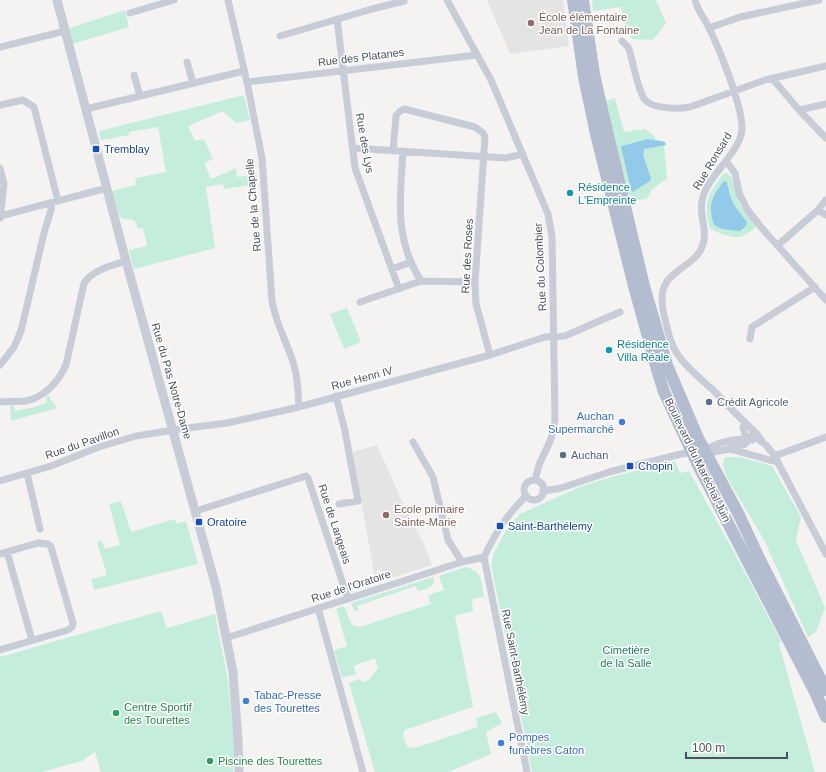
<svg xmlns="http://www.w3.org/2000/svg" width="826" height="772" font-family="Arial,sans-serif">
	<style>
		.education { fill: #e5e4e4 }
		.green { fill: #c4eedb }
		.water { fill: #94cae9 }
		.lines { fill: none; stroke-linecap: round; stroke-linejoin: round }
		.minor { stroke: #c7ccd6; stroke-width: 7 }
		.tertiary { stroke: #c7ccd6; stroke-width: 9 }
		.primary { stroke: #b4bdcf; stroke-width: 12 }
		.education-dot { fill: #8d6e63; stroke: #fff; stroke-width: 1.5 }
		.transit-dot { fill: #1a4fb4; stroke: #fff; stroke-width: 1.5 }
		.culture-dot { fill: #0f9aa8; stroke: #fff; stroke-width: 1.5 }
		.service-dot { fill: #5c6f8a; stroke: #fff; stroke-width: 1.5 }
		.shop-dot { fill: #3f7fe0; stroke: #fff; stroke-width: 1.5 }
		.leisure-dot { fill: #2e9e5b; stroke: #fff; stroke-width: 1.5 }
		.labels { text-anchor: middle; stroke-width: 3; stroke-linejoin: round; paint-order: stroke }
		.education-label { font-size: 11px; fill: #785e54; stroke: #fff; text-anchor: start }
		.street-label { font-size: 11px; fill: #4b525f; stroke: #fff }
		.transit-label { font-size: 11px; fill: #164399; stroke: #fff; text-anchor: start }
		.culture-label { font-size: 11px; fill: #0d838f; stroke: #fff; text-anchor: start }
		.service-label { font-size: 11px; fill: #4e5e75; stroke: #fff; text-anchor: start }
		.shop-label { font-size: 11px; fill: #366cbe; stroke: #fff; text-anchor: start }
		.park-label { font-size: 11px; fill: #1c7f5e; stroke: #fff }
		.leisure-label { font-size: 11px; fill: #27864d; stroke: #fff; text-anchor: start }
	</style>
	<rect width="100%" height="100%" fill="#f4f3f2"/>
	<path class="education" d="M 487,0 L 563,0 L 569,46 L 510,54 Z
		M 377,445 L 402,501 L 425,546 L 432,565 L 376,583 L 358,485 L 353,452 Z"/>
	<path class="green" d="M 592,0 L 656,0 L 666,23 L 653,40 L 633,39 L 625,32 L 621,7 L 593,11 Z
		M 125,10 L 129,27 L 72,44 L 67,29 Z
		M 244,95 L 250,120 L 236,123 L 223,111 L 188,126 L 195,141 L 204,139 L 213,159 L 204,163 L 211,179 L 236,168 L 237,177 L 257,174 L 256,184 L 224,189 L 223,184 L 206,187 L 215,248 L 134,269 L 129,250 L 147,246 L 143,228 L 138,229 C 135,214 128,223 120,217 L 111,191 L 136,185 L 135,178 L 166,172 L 158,127 L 129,132 L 129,135 L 101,140 L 99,131 Z
		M 615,98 L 624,132 L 645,129 L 655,137 L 656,145 L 664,145 L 667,179 L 652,189 L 647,199 L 630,201 L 612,139 L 603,102 Z
		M 726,173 L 731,176 L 739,203 L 756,227 C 752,230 749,233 745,235 C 735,241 720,233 710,229 C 703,201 707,197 723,174 Z
		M 347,308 L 361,342 L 344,349 L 330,314 Z
		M 48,395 L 57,408 L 11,421 L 10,405 L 14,406 L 15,411 L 35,407 L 47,402 L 46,397 Z
		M 725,457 L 739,457 L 772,466 L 801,517 L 796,540 L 825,608 L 816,632 L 808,637 L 764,540 L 726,476 L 723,464 Z
		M 675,461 L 680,473 L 689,471 L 734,552 L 781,641 L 779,644 L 815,772 L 532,772 L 491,564 L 494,552 L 510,524 L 520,514 L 582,486 L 619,475 Z
		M 121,501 L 131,532 L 175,519 L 177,524 L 186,521 L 198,564 L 94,590 L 91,579 L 107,575 L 97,542 L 102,540 L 105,549 L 120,545 L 109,504 Z
		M 465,567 C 483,571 481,581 484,597 L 472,599 L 473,611 L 455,616 L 473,707 L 405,730 L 403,735 L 407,747 L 415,748 L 478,727 L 476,718 L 496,712 L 502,723 L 486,732 L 491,754 L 448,772 L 375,772 L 349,683 L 358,679 L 363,682 L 369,680 L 378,668 L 375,658 L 353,666 L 356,674 L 342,678 L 334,650 L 347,646 L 336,609 L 344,606 L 352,625 L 360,627 L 431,604 L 428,595 L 444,590 L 439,576 Z
		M 433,577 C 437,587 425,589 418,591 L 416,586 L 357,606 L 359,611 L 354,610 L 351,603 Z
		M 161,611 L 167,628 L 215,614 L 228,681 L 234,744 L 233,772 L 101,772 L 95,752 L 82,761 L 41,772 L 0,772 L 0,657 Z"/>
	<path class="water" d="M 648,139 L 661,141 L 665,142 L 666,145 L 644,149 L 643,155 L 651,178 L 650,181 L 633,192 L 631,190 L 621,147 L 622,146 Z
		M 724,181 L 727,182 C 730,201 735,207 747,222 L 746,226 L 740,231 L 722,229 L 714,225 C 708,204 711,198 724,181 Z"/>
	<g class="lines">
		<path class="minor" d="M 228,0 L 247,82 L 262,158 L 272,301 C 276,326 289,345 295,369 C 298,381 298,394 299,407
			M 447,0 L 491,80 L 548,214 L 552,236 L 555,420 L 551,439 L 539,465 L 535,480
			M 695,0 C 698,11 705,19 710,30 C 720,51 743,107 742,130 C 740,151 713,172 705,191 C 695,214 710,228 702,247 C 696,263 674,269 666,283 C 660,293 662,305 664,315 C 667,328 669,341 676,352 C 686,368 701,379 714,391 C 728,406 742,420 757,434 L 762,441
			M 130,13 L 174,0
			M 337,19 L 355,168 L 399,289
			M 709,28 L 740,17 L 819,0
			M 280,36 L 372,9 L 404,1
			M 622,41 L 628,47 L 630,52 C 633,63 638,91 645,100 C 653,109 679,109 690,107 L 765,80 L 826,66
			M 0,47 L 65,31
			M 187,62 L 193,83
			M 134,75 L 140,96
			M 772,78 L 799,110 L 826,104
			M 247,82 L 477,55
			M 0,105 L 23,100 L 34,107 L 58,201
			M 86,109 L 244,71
			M 799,110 L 826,138
			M 353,148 L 505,158 L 523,154
			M 393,151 L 396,116 L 399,112 L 404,109 L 475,127 L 483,133 L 485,137 L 475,282 L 476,304 L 490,355
			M 403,151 C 400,198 394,239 421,281
			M 726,161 L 735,173 L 739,193 L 747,209 L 760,226 L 826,300
			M 0,168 L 4,184 L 0,218
			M 818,210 L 826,215
			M 0,216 L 107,188
			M 778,245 L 818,210 L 826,200
			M 392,269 L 411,262
			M 360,302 L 421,281 L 475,282
			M 750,339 L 752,327 L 815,287
			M 0,365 L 14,347 L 21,331 L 44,233 L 51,210 L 52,203
			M 336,396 L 345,431 L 358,501 L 339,504
			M 0,402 C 8,401 17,402 25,401 C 44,398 58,382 66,365 L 84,283 C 94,269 111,266 126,261
			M 743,427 L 745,435 L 752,440
			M 413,442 L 433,477 L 448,540 L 462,562
			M 730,448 L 745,444 L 751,436
			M 704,450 L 713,452 L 730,449 L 777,462
			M 774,455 L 780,454 L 826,437
			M 27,473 L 40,529
			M524 490a10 10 0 1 1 20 0a10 10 0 1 1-20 0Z
			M 0,481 L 51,466 L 99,447 L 136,436 L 180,429 L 227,423 L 295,408 L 490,355 L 545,337 C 552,336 558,338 565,336 L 620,312
			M 543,491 L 561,488 L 609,472 L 681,454 L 704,450 L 720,443 L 734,440 L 755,437 L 766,445 L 774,455 L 826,554
			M 196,511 L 306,476 L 308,478 L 348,599
			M 7,552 L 32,640
			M 0,554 L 38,543 L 48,544 L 51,547 L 73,623 L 72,627 L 68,630 L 0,650
			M 484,557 L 527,772
			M 484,557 C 496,532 506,516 526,496
			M 318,608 L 363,772
			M 226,638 L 462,562 L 484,557"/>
		<path class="tertiary" d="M 57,0 L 126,261 L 216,587 L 233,672 L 238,740 L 239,772"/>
		<path class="primary" d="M 573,0 L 584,77 L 596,134 L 635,290 L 658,373 L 664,392 L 698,465 L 815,692 L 826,717
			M 583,0 L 594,74 L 603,114 L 644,286 L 667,365 L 698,438 L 739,515 L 760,560 L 826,690"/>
	</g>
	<g class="education-dot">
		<circle cx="531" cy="23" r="4"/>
		<circle cx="386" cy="515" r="4"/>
	</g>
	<g class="transit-dot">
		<rect x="92" y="145" width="8" height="8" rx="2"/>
		<rect x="626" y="462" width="8" height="8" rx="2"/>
		<rect x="195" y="518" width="8" height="8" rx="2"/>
		<rect x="496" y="522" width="8" height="8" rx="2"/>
	</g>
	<g class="culture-dot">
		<circle cx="570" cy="193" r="4"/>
		<circle cx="609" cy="350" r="4"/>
	</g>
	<g class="service-dot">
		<circle cx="709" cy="402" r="4"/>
		<circle cx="563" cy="455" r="4"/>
	</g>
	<g class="shop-dot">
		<circle cx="622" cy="422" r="4"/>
		<circle cx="246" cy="701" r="4"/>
		<circle cx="501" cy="743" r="4"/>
	</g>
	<g class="leisure-dot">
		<circle cx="116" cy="713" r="4"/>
		<circle cx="210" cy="761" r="4"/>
	</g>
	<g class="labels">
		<g class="education-label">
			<text x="539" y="21">École élémentaire<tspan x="539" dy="13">Jean de La Fontaine</tspan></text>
			<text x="394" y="513">École primaire<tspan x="394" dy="13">Sainte-Marie</tspan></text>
		</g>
		<g class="street-label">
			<text transform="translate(361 57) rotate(-7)" y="4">Rue des Platanes</text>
			<text transform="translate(365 143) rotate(80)" y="4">Rue des Lys</text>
			<text transform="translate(712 161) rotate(-59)" y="4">Rue Ronsard</text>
			<text transform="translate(253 205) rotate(-95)" y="4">Rue de la Chapelle</text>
			<text transform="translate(467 256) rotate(-87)" y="4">Rue des Roses</text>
			<text transform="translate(540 267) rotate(-93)" y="4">Rue du Colombier</text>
			<text transform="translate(362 378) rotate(-15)" y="4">Rue Henri IV</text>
			<text transform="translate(172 381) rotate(74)" y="4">Rue du Pas Notre-Dame</text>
			<text transform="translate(82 443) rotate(-19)" y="4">Rue du Pavillon</text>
			<text transform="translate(698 460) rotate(64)" y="4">Boulevard du Maréchal Juin</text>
			<text transform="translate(335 524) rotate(72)" y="4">Rue de Langeais</text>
			<text transform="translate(351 586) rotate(-18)" y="4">Rue de l'Oratoire</text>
			<text transform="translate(516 662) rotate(79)" y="4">Rue Saint-Barthélémy</text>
		</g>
		<g class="transit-label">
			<text x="104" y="153">Tremblay</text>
			<text x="638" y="470">Chopin</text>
			<text x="207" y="526">Oratoire</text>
			<text x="508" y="530">Saint-Barthélemy</text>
		</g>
		<g class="culture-label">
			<text x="578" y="191">Résidence<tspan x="578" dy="13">L'Empreinte</tspan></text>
			<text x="617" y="348">Résidence<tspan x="617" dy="13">Villa Réale</tspan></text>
		</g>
		<g class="service-label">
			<text x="717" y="406">Crédit Agricole</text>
			<text x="571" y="459">Auchan</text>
		</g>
		<g class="shop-label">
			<text x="614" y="420" text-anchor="end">Auchan<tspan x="614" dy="13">Supermarché</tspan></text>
			<text x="254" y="699">Tabac-Presse<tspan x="254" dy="13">des Tourettes</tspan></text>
			<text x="509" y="741">Pompes<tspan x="509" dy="13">funèbres Caton</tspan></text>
		</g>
		<g class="park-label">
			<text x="626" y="654">Cimetière<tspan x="626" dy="13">de la Salle</tspan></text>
		</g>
		<g class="leisure-label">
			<text x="124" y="711">Centre Sportif<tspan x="124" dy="13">des Tourettes</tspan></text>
			<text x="218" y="765">Piscine des Tourettes</text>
		</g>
	</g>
	<path d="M686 752v6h101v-6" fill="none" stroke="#4b525f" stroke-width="2"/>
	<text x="692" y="752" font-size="12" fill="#4b525f" stroke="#ffffff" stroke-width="3" paint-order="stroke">100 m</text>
</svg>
